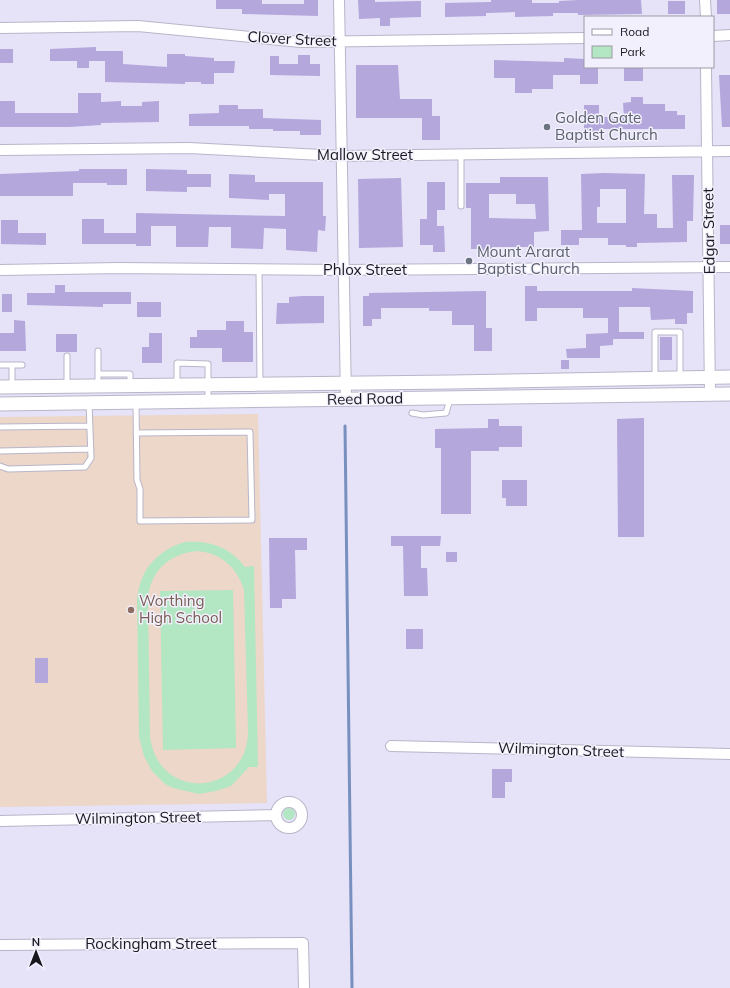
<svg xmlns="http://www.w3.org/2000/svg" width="730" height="988" font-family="Mulish,sans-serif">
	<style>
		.education { fill: #ecd7c9 }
		.green { fill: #b3e6c2; fill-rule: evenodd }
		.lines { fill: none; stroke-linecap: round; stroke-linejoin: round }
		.stream { stroke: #7890bf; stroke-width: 3 }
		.building { fill: #b3a7dc; fill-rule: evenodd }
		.service-casing { stroke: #b9b5c9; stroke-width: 7 }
		.minor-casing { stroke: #b9b5c9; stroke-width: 12 }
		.tertiary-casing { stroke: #b9b5c9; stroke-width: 15 }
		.service { stroke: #fff; stroke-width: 5 }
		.minor { stroke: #fff; stroke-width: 10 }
		.tertiary { stroke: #fff; stroke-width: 13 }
		.worship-dot { fill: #6b7280; stroke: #f3f0fd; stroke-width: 1.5 }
		.education-dot { fill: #8d6e63; stroke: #f3f0fd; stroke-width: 1.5 }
		.labels { text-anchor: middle; stroke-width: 3; stroke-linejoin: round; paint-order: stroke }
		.street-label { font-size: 15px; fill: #19171e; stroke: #f3f0fd }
		.worship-label { font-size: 15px; fill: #5b616d; stroke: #f3f0fd; text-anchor: start }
		.education-label { font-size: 15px; fill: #785e54; stroke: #f3f0fd; text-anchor: start }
	</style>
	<rect width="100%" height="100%" fill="#e6e2f7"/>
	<path class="education" d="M 258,414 L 267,803 L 0,807 L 0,417 Z"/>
	<path class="green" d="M 185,542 C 209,540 230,547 245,567 L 254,566 L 258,767 L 249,767 L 231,786 L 216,791 L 199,794 L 173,788 L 165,784 L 152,771 L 144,756 L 139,737 L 137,600 C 140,570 156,551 185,542 ZM 197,551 C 221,553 237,567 244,590 L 248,730 C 249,796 158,804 150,736 L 148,601 C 149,572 168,554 197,551 Z
		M 233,590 L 236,748 L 163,750 L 160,591 Z
		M283 814a6 6 0 1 1 12 0a6 6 0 1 1-12 0Z"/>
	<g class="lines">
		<path class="stream" d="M 345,426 L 352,988"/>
	</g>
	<path class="building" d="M 216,0 L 262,0 L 262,4 L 304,4 L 304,0 L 318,0 L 318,16 L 242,14 L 242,9 L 216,9 Z
		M 358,0 L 375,0 L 375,2 L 421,1 L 421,17 L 390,18 L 390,26 L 380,26 L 380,18 L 359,19 Z
		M 491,0 L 532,0 L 532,3 L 559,3 L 559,1 L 578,0 L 641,0 L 642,14 L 578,15 L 578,13 L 553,13 L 553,16 L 515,17 L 515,12 L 486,13 L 486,16 L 445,17 L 445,3 L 491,2 Z
		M 717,0 L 730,0 L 730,14 L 717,14 Z
		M 668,1 L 685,1 L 685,14 L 668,14 Z
		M 96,47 L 96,51 L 123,51 L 123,64 L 167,67 L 167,54 L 185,54 L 185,56 L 214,58 L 214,61 L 235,61 L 234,73 L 214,73 L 214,84 L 201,84 L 201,82 L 185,82 L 185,84 L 105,82 L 105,61 L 89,61 L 89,68 L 77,68 L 77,61 L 50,61 L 50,49 Z
		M 0,49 L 13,49 L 13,63 L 0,63 Z
		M 298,55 L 310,55 L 310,64 L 320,64 L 320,76 L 270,75 L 270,56 L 279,56 L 279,64 L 298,64 Z
		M 564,58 L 585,59 L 585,67 L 598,67 L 598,84 L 580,84 L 580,75 L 553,75 L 553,89 L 532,89 L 532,93 L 515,93 L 515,78 L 494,78 L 494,60 L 564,62 Z
		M 356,65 L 398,65 L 400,99 L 432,99 L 432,116 L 440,116 L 440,140 L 422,140 L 422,118 L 356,118 Z
		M 624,67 L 643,67 L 643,81 L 624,81 Z
		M 719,75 L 730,75 L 730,127 L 722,127 Z
		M 78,93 L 101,93 L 101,102 L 121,101 L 121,106 L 142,106 L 142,102 L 159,101 L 159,122 L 101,123 L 101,125 L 69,127 L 0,127 L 0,101 L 15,101 L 15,113 L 78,113 Z
		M 631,97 L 643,97 L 643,104 L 665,104 L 665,111 L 677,111 L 677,115 L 685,115 L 685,129 L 599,129 L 599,132 L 584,132 L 584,105 L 599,105 L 599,117 L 624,117 L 623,103 L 631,102 Z
		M 219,105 L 238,105 L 238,109 L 263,109 L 263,118 L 321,120 L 321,135 L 300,135 L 300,131 L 273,131 L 273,129 L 249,129 L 249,126 L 189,126 L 189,114 L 219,113 Z
		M 79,169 L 127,169 L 127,185 L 107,185 L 107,183 L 73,183 L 73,196 L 0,196 L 0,174 L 79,171 Z
		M 146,169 L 187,170 L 187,174 L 211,174 L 211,187 L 187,187 L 187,192 L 146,191 Z
		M 604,173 L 645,174 L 644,214 L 657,214 L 657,228 L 673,228 L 672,175 L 694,175 L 693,221 L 687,221 L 687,242 L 637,243 L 637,247 L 626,247 L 626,245 L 608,245 L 608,238 L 579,238 L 579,245 L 561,245 L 561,230 L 582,230 L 581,174 ZM 600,189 L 626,189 L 626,223 L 597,223 L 597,207 L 600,207 Z
		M 229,174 L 255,175 L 255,182 L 323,182 L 323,216 L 326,216 L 325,231 L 318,230 L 317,252 L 286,250 L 286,229 L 264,228 L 263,249 L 231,248 L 231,227 L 209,227 L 208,247 L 176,247 L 176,226 L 151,226 L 151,246 L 136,246 L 136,244 L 82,244 L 82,219 L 104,219 L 104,233 L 136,233 L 136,213 L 285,216 L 285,194 L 269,194 L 269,200 L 229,198 Z
		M 500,177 L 548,177 L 549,231 L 534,232 L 534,247 L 492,247 L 492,258 L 481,258 L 481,249 L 471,249 L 471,208 L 466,208 L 466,183 L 500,183 ZM 489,194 L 516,194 L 516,204 L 535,204 L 536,219 L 489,218 Z
		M 401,178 L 403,247 L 359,248 L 358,179 Z
		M 427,182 L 445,182 L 445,210 L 437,210 L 437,226 L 444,226 L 445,252 L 433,252 L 433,245 L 420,245 L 420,219 L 427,219 Z
		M 1,220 L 18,220 L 18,233 L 46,233 L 46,245 L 1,244 Z
		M 720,225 L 730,225 L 730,244 L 720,244 Z
		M 55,285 L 65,285 L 65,292 L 131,292 L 131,304 L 103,304 L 103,307 L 27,305 L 27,293 L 55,293 Z
		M 525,286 L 537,286 L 537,291 L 632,291 L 632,288 L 693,291 L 693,313 L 687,313 L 687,324 L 675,324 L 675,319 L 651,320 L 650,307 L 619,307 L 619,332 L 644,332 L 644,339 L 613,339 L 613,345 L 600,346 L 600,358 L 567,358 L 566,349 L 586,348 L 586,334 L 608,333 L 608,318 L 583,318 L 583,308 L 537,308 L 537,321 L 525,321 Z
		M 486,291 L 486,328 L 492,328 L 492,351 L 474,351 L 474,325 L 452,325 L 452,311 L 429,311 L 429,308 L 381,308 L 381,319 L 372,319 L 372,326 L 363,326 L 363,296 L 369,296 L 369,293 Z
		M 2,294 L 12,294 L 12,312 L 2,312 Z
		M 303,296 L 324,296 L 324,323 L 276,324 L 277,303 L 289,303 L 289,297 Z
		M 137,302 L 161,302 L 161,317 L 137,317 Z
		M 14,320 L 25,321 L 26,351 L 0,351 L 0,333 L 14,333 Z
		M 226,321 L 244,321 L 244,332 L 253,332 L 253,362 L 222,362 L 222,348 L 190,348 L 190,337 L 197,337 L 197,330 L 226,330 Z
		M 149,333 L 162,333 L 162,363 L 142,363 L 142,347 L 149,347 Z
		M 56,334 L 77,334 L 77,352 L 56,352 Z
		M 660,337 L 672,337 L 672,360 L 660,360 Z
		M 561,360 L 569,360 L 569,369 L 561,369 Z
		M 644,418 L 644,537 L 618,537 L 617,419 Z
		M 488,419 L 499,419 L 499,426 L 522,426 L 522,447 L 499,447 L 499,451 L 471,451 L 471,514 L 441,514 L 441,448 L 435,448 L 435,429 L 488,428 Z
		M 502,480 L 527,480 L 527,506 L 506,506 L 506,498 L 502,498 Z
		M 391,536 L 441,536 L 440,546 L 421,546 L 421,568 L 427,568 L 428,596 L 404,596 L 403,546 L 391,546 Z
		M 269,538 L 307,538 L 307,550 L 295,550 L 296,599 L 282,599 L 282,608 L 270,608 Z
		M 446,552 L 457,552 L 457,562 L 446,562 Z
		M 406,629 L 423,629 L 423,649 L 406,649 Z
		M 35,658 L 48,658 L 48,683 L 35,683 Z
		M 492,769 L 512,769 L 512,782 L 505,782 L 505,798 L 492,798 Z"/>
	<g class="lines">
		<g class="service-casing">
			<path id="service" d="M 461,154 L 461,206
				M 259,269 L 260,384
				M 98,351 L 98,386
				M 67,356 L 67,385
				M 0,365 L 22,365
				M 12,365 L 12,386
				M 98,374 L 130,374 L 130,385
				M 655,378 L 655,332 L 680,332 L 680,377
				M 177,385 L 177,363 L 208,364 L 208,401
				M 136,403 L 137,480 L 140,489 L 140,521 L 252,520 L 250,432 L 136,433
				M 412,413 L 423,415 L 446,413 L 450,399
				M 0,427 L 90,426
				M 0,451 L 91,449
				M 0,466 L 8,469 L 85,467 L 91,458 L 89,403"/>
		</g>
		<g class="minor-casing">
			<path id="minor" d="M 339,0 L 346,399
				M 705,0 L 706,17
				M 0,28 L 138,26 L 301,42 L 585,38
				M 713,36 L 730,35
				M 706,67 L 710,394
				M 0,150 L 189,148 L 341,156 L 730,151
				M 0,270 L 119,268 L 343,270 L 730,267
				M 391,746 L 730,754
				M276 815a13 13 0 1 1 26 0a13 13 0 1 1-26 0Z
				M 0,821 L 276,815
				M 0,945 L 303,943 L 304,988"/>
		</g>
		<g class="tertiary-casing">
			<path id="tertiary" d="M 0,387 L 451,382 L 730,377
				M 0,404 L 730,394"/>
		</g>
		<use href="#service" class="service"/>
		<use href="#minor" class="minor"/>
		<use href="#tertiary" class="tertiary"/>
	</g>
	<g class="worship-dot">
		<circle cx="547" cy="127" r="4"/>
		<circle cx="469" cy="261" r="4"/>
	</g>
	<circle class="education-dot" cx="131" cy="610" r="4"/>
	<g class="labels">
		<g class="street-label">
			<text transform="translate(292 39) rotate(3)" y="5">Clover Street</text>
			<text x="365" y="160">Mallow Street</text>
			<text transform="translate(709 231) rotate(-91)" y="5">Edgar Street</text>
			<text x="365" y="275">Phlox Street</text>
			<text transform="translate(365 399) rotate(-1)" y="5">Reed Road</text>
			<text transform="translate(561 750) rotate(2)" y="5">Wilmington Street</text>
			<text transform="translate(138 818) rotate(-1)" y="5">Wilmington Street</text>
			<text x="151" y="949">Rockingham Street</text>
		</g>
		<g class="worship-label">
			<text x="555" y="123">Golden Gate<tspan x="555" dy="17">Baptist Church</tspan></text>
			<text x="477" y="257">Mount Ararat<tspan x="477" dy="17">Baptist Church</tspan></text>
		</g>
		<g class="education-label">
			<text x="139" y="606">Worthing<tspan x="139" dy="17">High School</tspan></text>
		</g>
	</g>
	<rect x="584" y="16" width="130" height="52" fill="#f3f0fd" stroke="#9c99a4"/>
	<rect x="592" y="29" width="20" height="6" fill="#ffffff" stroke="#9c99a4"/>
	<text x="620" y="36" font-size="12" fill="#19171e">Road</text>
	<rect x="592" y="46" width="20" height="12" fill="#b3e6c2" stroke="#9c99a4"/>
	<text x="620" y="56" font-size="12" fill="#19171e">Park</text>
	<g transform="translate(36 952)" stroke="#f3f0fd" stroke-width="3" paint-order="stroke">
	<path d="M0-3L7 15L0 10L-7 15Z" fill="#19171e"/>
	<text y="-6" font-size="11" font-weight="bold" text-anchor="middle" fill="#19171e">N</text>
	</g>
</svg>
